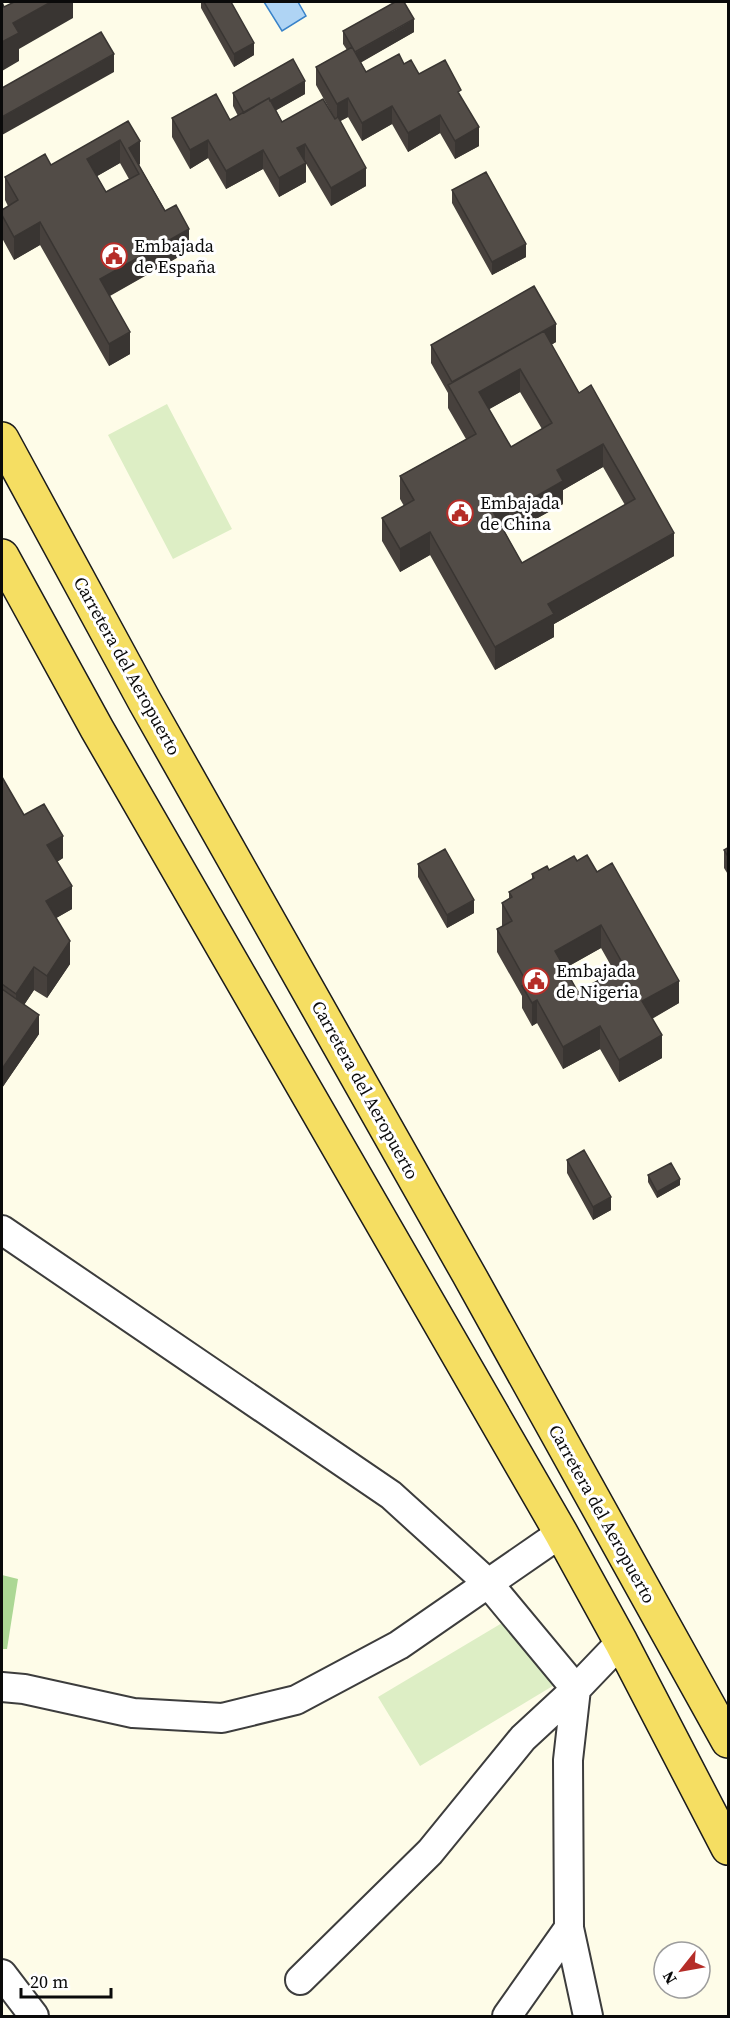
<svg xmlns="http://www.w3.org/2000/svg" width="730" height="2018" font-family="'Source Serif 4',serif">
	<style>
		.forest { fill: #acd794 }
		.pitch { fill: #ddeec5 }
		.water { fill: #afd4f4; stroke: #3882c9; stroke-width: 1.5 }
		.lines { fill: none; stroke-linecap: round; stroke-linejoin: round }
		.street-casing { stroke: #3d3d3d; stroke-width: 32 }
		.primary-casing { stroke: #1b1b1b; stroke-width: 36 }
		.street { stroke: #fff; stroke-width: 28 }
		.primary { stroke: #f5de62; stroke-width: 33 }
		.wall { fill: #47413d; fill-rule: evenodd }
		.shaded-wall { fill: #393532 }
		.building { fill: #524c47; stroke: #393532; stroke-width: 1.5; fill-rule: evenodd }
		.labels { text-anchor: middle; stroke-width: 6; stroke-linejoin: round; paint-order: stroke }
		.poi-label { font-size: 18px; fill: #0a0a0a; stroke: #fff; text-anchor: start }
		.street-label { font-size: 18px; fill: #0a0a0a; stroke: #fff }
	</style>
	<rect width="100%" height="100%" fill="#fefce8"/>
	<path class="forest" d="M 2,1575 L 18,1579 L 7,1649 L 2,1649 Z"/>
	<path class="pitch" d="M 167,404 L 232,529 L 173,559 L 108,435 Z
		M 519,1613 L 561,1681 L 420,1766 L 378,1697 Z"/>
	<path class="water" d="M 264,2 L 298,2 L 306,16 L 282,31 Z"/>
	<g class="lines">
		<g class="street-casing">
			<path id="street" d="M 2,1230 L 391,1495 L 488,1583 L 576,1689 L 568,1760 L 569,1928 L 588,2016
				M 2,1687 L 24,1689 L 133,1713 L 222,1718 L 296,1700 L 399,1645 L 561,1533
				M 2,1974 L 34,2016
				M 300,1980 L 430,1852 L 523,1738 L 576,1689 L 621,1642
				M 507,2016 L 569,1928"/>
		</g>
		<g class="primary-casing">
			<path id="primary" d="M 2,439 L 145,702 L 468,1273 L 728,1741
				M 2,556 L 97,729 L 561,1533 L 621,1642 L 728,1848"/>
		</g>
		<use href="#street" class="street"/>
		<use href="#primary" class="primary"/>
	</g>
	<path class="wall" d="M 201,2 L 231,2 L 254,55 L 234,67 L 201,8 Z
		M 343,31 L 414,32 L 361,62 L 366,72 L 404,64 L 419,74 L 461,97 L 479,146 L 455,159 L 440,133 L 408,152 L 392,124 L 362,141 L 348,117 L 340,121 L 366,186 L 331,206 L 305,162 L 306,182 L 279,197 L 263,169 L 226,189 L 208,158 L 190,169 L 172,137 L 172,118 L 230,120 L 238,116 L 233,106 L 233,93 L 305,94 L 276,110 L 282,122 L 335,119 L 316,85 L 316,67 L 347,50 L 343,44 Z
		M 128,121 L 140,164 L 139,165 L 189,251 L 110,296 L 130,354 L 109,366 L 40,245 L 14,260 L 2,238 L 2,210 L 8,206 L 5,200 L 5,177 L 51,165 ZM 120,163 L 129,179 L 106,192 L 97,176 Z
		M 452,190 L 526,257 L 492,275 L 452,203 Z
		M 556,342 L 551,345 L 579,393 L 674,556 L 554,624 L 554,637 L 495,670 L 430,555 L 400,572 L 382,541 L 382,518 L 404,506 L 400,499 L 400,476 L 466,439 L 448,408 L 448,393 L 431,363 L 431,345 ZM 520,392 L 542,429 L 511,447 L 489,409 ZM 603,467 L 625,505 L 522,563 L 501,525 L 509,521 L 514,531 L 563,504 L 563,490 Z
		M 2,777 L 24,815 L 63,858 L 57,862 L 72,909 L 56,918 L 70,964 L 47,998 L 34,990 L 24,1005 L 39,1034 L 2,1088 Z
		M 729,847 L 729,876 L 724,868 L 724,850 Z
		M 577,861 L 597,872 L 679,1003 L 652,1019 L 662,1058 L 619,1082 L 600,1049 L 563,1069 L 537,1023 L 532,1026 L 522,1008 L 522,996 L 497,952 L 497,929 L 502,926 L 502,903 L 509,899 L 509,892 L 532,879 L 532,874 ZM 601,948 L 614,971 L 578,992 L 565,968 Z
		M 418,864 L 474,913 L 447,928 L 418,877 Z
		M 567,1160 L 611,1210 L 593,1220 L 567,1173 Z
		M 648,1175 L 680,1185 L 657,1198 L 648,1182 Z"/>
	<path class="shaded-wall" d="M 51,2 L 73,2 L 73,18 L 19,49 L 19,61 L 2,71 L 2,42 L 13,23 Z
		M 414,19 L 414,32 L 355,66 L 355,53 Z
		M 254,43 L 254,55 L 234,67 L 234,54 Z
		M 114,54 L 114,72 L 2,135 L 2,117 Z
		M 305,81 L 305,94 L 245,128 L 245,115 Z
		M 348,98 L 348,117 L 337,123 L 337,104 Z
		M 392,106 L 392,124 L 362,141 L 362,123 Z
		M 440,115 L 440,133 L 408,152 L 408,133 Z
		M 479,127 L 479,146 L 455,159 L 455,141 Z
		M 120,140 L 120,163 L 87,182 L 87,159 Z
		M 208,140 L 208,158 L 190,169 L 190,150 Z
		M 140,141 L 140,164 L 135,167 L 129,148 Z
		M 305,144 L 305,162 L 297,148 Z
		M 263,150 L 263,169 L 226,189 L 226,171 Z
		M 306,163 L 306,182 L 279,197 L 279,178 Z
		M 366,168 L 366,186 L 331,206 L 331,188 Z
		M 40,222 L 40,245 L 14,260 L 14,237 Z
		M 189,229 L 189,251 L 100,301 L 100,279 Z
		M 526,244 L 526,257 L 492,275 L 492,262 Z
		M 556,324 L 556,342 L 456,399 L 452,382 Z
		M 130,332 L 130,354 L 109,366 L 109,344 Z
		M 520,369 L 520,392 L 479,415 L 479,392 Z
		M 603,444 L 603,467 L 563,490 L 563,504 L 514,531 L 514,509 L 557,470 Z
		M 509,499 L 509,521 L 491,531 L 491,508 Z
		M 430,532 L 430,555 L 400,572 L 400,549 Z
		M 674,533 L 674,556 L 554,624 L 554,637 L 495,670 L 495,647 L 548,604 Z
		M 63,836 L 63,858 L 47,868 L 47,845 Z
		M 72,886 L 72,909 L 46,924 L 46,901 Z
		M 474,900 L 474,913 L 447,928 L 447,915 Z
		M 601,925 L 601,948 L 555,974 L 555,951 Z
		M 70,941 L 70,964 L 47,998 L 47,976 Z
		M 34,967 L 34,990 L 16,1017 L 16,994 Z
		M 679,981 L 679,1003 L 642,1024 L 642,1001 Z
		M 537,1000 L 537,1023 L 532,1026 L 532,1003 Z
		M 39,1015 L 39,1034 L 2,1088 L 2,1069 Z
		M 600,1026 L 600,1049 L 563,1069 L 563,1047 Z
		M 662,1035 L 662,1058 L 619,1082 L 619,1060 Z
		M 680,1179 L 680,1185 L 657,1198 L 657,1192 Z
		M 611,1197 L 611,1210 L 593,1220 L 593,1207 Z"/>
	<path class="building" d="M 2,2 L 4,7 L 14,2 L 51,2 L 13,23 L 19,33 L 2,42 Z
		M 204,2 L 231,2 L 254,43 L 234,54 Z
		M 395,2 L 404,2 L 414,19 L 355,52 L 343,31 Z
		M 101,32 L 114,54 L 2,117 L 2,88 Z
		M 352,47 L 366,72 L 399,54 L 404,64 L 411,60 L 419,74 L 445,60 L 461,90 L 458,92 L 479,127 L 455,141 L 440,115 L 408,133 L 392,106 L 362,123 L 348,98 L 337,104 L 316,67 Z
		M 293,59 L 305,81 L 270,101 L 269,98 L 244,113 L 233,93 Z
		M 216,94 L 230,120 L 269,98 L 282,122 L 323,99 L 335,119 L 338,117 L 366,168 L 331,188 L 305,144 L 297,148 L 306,163 L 279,178 L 263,150 L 226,171 L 208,140 L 190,150 L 172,118 Z
		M 128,121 L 140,141 L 129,148 L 165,211 L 176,205 L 189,229 L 100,279 L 130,332 L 109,344 L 40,222 L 14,237 L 2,215 L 2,210 L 18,200 L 5,177 L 45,154 L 51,165 ZM 120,140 L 139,174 L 106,192 L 87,159 Z
		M 486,172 L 526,244 L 492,262 L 452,190 Z
		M 534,286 L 556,324 L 452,382 L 431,345 Z
		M 544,331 L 579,393 L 591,385 L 674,533 L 548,604 L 554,614 L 495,647 L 430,532 L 400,549 L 382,518 L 414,500 L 400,476 L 476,434 L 448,385 ZM 520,369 L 552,423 L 511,447 L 479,392 ZM 603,444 L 635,499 L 522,563 L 491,508 L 509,499 L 514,509 L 563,481 L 557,470 Z
		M 2,777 L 24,815 L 44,804 L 63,836 L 47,845 L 72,886 L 46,901 L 70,941 L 47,976 L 34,967 L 16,994 L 2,984 Z
		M 729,847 L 729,858 L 724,850 Z
		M 445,849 L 474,900 L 447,915 L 418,864 Z
		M 587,855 L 597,872 L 612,863 L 679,981 L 642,1001 L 662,1035 L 619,1060 L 600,1026 L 563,1047 L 537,1000 L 532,1003 L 522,986 L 527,983 L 497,929 L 512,921 L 502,903 L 512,897 L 509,892 L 534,878 L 532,874 L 547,866 L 549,870 L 574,856 L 577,861 ZM 601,925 L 624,966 L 578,992 L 555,951 Z
		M 2,989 L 39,1015 L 2,1069 Z
		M 584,1150 L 611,1197 L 593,1207 L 567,1160 Z
		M 671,1163 L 680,1179 L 657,1192 L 648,1175 Z"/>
	<defs>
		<g id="civic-ring" transform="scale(1.35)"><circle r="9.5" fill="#fff" stroke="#b52d28" stroke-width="1.5"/><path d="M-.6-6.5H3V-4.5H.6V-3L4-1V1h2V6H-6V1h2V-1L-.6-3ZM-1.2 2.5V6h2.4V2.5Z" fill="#b52d28"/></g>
	</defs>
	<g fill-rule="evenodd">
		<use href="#civic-ring" x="114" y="256"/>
		<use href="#civic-ring" x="460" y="513"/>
		<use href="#civic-ring" x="536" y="981"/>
	</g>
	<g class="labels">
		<g class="poi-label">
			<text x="134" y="252">Embajada<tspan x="134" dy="21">de España</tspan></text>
			<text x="480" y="509">Embajada<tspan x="480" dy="21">de China</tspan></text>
			<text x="556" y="977">Embajada<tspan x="556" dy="21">de Nigeria</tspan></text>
		</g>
		<g class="street-label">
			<text transform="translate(127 666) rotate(61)" y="6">Carretera del Aeropuerto</text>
			<text transform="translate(365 1090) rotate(61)" y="6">Carretera del Aeropuerto</text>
			<text transform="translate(602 1514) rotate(61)" y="6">Carretera del Aeropuerto</text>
		</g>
	</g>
	<rect width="730" height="2018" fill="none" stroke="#0a0a0a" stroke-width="6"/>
	<g transform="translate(682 1970) rotate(239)"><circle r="28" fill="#ffffff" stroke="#9d9d9d" stroke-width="1.5"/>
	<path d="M0-4.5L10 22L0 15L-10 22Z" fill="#b52d28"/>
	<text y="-9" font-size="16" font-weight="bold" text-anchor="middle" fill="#0a0a0a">N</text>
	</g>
	<path d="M21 1988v9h90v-9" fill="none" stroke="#0a0a0a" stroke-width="3"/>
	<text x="30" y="1988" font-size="18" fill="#0a0a0a" stroke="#ffffff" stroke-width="4.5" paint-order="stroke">20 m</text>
</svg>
